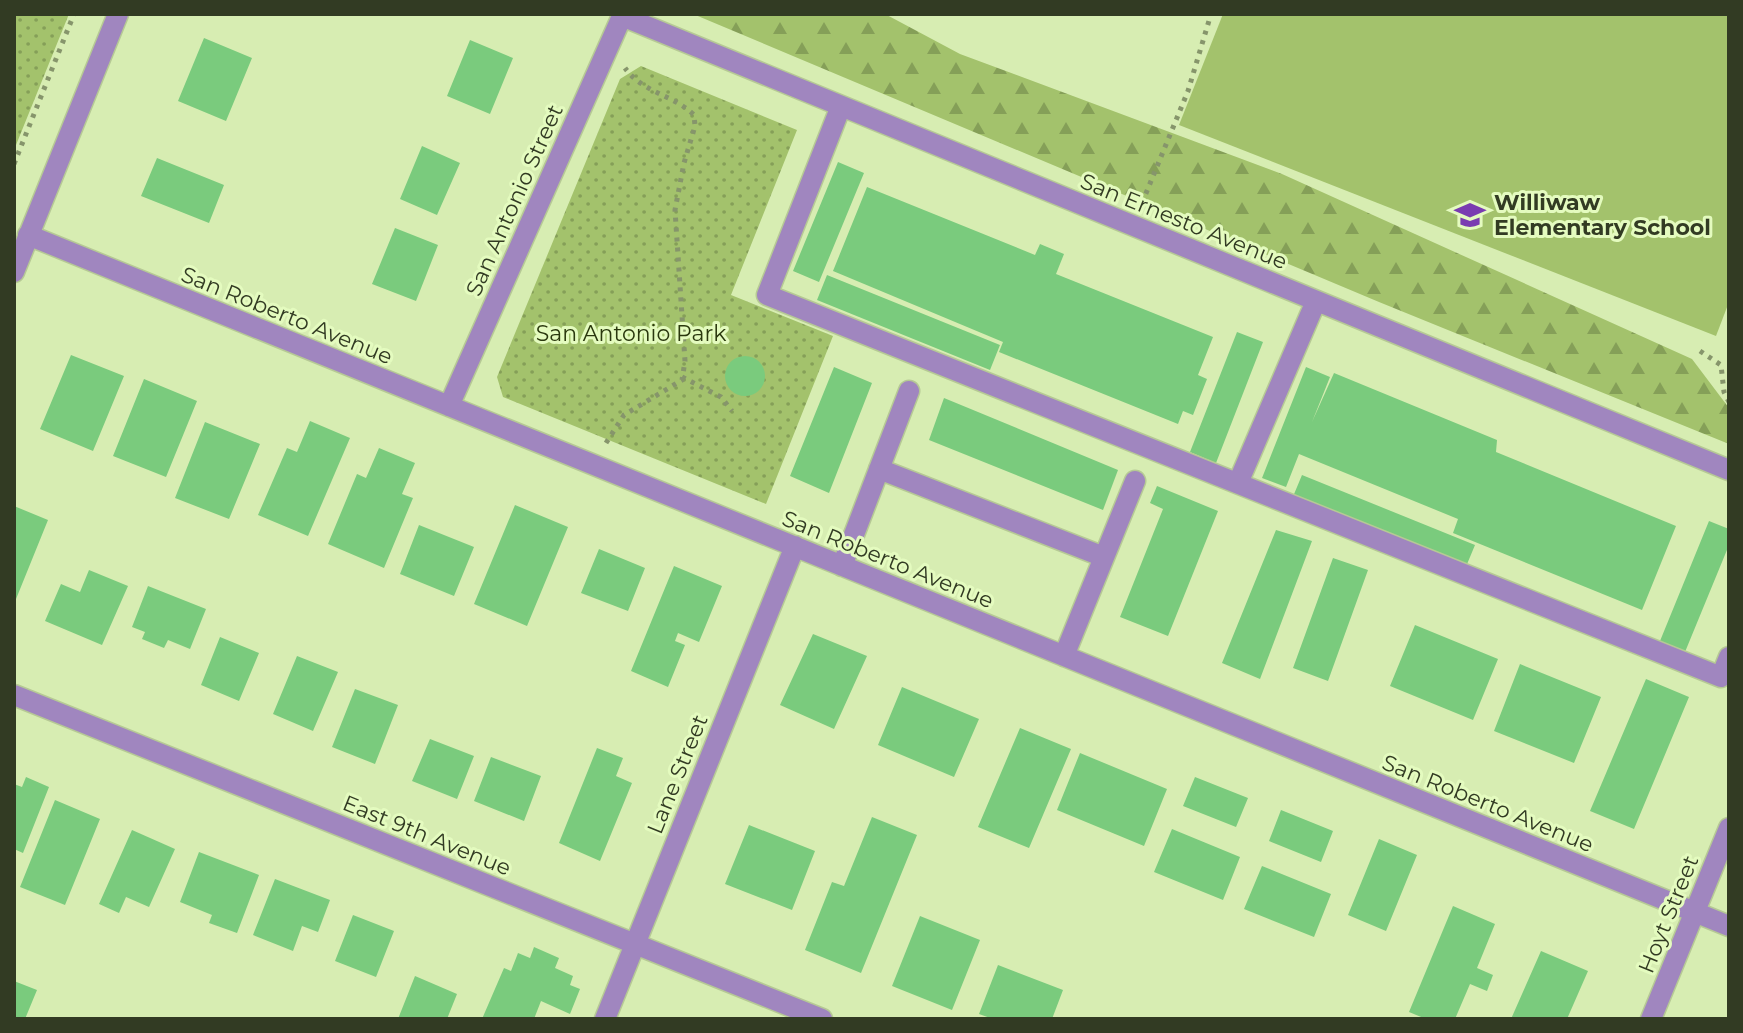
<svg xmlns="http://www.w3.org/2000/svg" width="1743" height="1033" font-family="Montserrat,sans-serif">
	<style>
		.forest { fill: url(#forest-firs) }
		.park { fill: url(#park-dots) }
		.garden { fill: #a3c26c }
		.building { fill: #7acb7d }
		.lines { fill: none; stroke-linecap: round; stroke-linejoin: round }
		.minor-casing { stroke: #b6c995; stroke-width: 23 }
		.path { stroke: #86956b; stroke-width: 5; stroke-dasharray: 4 6; stroke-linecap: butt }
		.minor { stroke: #a086bf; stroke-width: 20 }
		.labels { text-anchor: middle; stroke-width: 6; stroke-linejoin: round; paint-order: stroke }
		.street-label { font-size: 22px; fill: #323b23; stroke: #e4fbbf }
		.poi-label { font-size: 22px; font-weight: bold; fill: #323b23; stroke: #e4fbbf; text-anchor: start }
		.park-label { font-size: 22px; fill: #2a380e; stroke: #e4fbbf }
	</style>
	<defs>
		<pattern id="forest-firs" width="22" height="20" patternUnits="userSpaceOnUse" patternTransform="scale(2)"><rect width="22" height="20" fill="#a3c26c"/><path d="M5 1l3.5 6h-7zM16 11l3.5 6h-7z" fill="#859f58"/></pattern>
		<pattern id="park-dots" width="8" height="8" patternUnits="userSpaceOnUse" patternTransform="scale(2)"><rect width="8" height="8" fill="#a3c26c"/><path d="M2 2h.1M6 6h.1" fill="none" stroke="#859f58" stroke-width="1.8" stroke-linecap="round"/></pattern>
	</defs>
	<rect width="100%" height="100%" fill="#d7edb2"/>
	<path class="forest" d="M 693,14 L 885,14 L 960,54 L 1282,174 L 1692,359 L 1729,408 L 1729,444 L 1379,302 Z"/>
	<path class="park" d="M 14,14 L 69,14 L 14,150 Z
		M 641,66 L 797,130 L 731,295 L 833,336 L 766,504 L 503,397 L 497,377 L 620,79 Z"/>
	<path class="garden" d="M 1223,14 L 1729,14 L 1729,302 L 1716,336 L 1179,125 Z"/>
	<path class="building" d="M 204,38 L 252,58 L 226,121 L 178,101 Z
		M 470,40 L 513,58 L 490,114 L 447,96 Z
		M 422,146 L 460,163 L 437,215 L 400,199 Z
		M 157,158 L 224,185 L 209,223 L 141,196 Z
		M 838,162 L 864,173 L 819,282 L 793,271 Z
		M 867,187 L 1035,255 L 1040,244 L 1064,254 L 1056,274 L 1213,337 L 1198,375 L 1207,379 L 1193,415 L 1183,411 L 1178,424 L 999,352 L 1003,342 L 833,271 Z
		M 395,228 L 438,245 L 416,301 L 372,284 Z
		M 827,275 L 1000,345 L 990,370 L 817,300 Z
		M 1237,332 L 1263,342 L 1216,463 L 1190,452 Z
		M 71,355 L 124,376 L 93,451 L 40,429 Z
		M725 376a20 20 0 1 1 40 0a20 20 0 1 1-40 0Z
		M 834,367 L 872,383 L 829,493 L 790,476 Z
		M 1306,367 L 1330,377 L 1312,422 L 1334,373 L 1497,440 L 1496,452 L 1676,526 L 1642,610 L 1453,533 L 1458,519 L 1299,454 L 1286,487 L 1262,478 Z
		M 144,379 L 197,401 L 166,477 L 113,456 Z
		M 944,398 L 1118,470 L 1103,510 L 929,440 Z
		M 310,421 L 350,438 L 308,536 L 258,515 L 287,448 L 297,452 Z
		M 205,422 L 260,444 L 229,519 L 175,498 Z
		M 379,448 L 415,463 L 402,494 L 413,498 L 384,568 L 328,544 L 357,474 L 366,478 Z
		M 1302,475 L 1475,545 L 1465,569 L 1292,499 Z
		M 1157,486 L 1218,511 L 1168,636 L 1120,617 L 1163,509 L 1150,503 Z
		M 515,505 L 568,527 L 527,626 L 474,604 Z
		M 14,506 L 48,520 L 14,604 Z
		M 1709,521 L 1729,529 L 1729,545 L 1685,652 L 1660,641 Z
		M 419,525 L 474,547 L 454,596 L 400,574 Z
		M 1276,530 L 1312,541 L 1260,679 L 1222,663 Z
		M 599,549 L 645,568 L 628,611 L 581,593 Z
		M 1333,558 L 1368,570 L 1328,681 L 1293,668 Z
		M 674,566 L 722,586 L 699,642 L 678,633 L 675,641 L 685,645 L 668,687 L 631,671 Z
		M 89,570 L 128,586 L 102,645 L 45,621 L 61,584 L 80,592 Z
		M 148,586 L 206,609 L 190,649 L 168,640 L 164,648 L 142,639 L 145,632 L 132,627 Z
		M 1415,625 L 1498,659 L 1473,720 L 1390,686 Z
		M 813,634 L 867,656 L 834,729 L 780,705 Z
		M 220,637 L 259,653 L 239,701 L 201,685 Z
		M 297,656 L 338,672 L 313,731 L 273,714 Z
		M 1520,664 L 1601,697 L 1574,763 L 1494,731 Z
		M 1646,679 L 1689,697 L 1634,829 L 1590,811 Z
		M 902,687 L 979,719 L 954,777 L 878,745 Z
		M 355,689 L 398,705 L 375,764 L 332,747 Z
		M 1020,728 L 1071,749 L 1029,848 L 978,827 Z
		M 430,739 L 474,756 L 457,799 L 412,781 Z
		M 597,748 L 623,758 L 616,776 L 632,783 L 600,861 L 559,843 Z
		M 1080,753 L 1167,789 L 1144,846 L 1057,810 Z
		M 491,757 L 541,776 L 524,821 L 474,801 Z
		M 26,777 L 49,787 L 23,853 L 14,849 L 14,784 L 22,787 Z
		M 1195,777 L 1248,798 L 1236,827 L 1183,806 Z
		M 55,800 L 100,819 L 65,905 L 20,887 Z
		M 1281,810 L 1333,831 L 1321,862 L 1269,841 Z
		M 872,817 L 917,835 L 861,973 L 805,950 L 832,882 L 844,886 Z
		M 749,825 L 815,851 L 792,910 L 725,884 Z
		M 1172,829 L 1240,857 L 1223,900 L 1154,872 Z
		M 132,830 L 175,849 L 149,907 L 126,897 L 119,913 L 99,904 Z
		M 1379,839 L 1417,855 L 1386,931 L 1348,915 Z
		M 199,852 L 259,875 L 237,933 L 209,923 L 212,915 L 180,902 Z
		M 1262,866 L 1331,894 L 1314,937 L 1244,909 Z
		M 275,879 L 330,900 L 318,932 L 302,926 L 293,951 L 253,935 Z
		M 1453,906 L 1495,924 L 1477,968 L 1493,975 L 1487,991 L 1470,984 L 1455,1019 L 1426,1019 L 1409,1012 Z
		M 353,915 L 394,931 L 376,977 L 335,961 Z
		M 920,916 L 980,940 L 952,1010 L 892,986 Z
		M 534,947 L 559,958 L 555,968 L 573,976 L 570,985 L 580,989 L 570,1014 L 541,1001 L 534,1019 L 482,1019 L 504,968 L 511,971 L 518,953 L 530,958 Z
		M 1541,951 L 1588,971 L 1567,1019 L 1511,1019 Z
		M 998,965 L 1063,990 L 1052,1019 L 993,1019 L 979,1014 Z
		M 415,976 L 457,994 L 447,1019 L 398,1019 Z
		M 14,981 L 37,990 L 25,1019 L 14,1019 Z"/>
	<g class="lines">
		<g class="minor-casing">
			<path id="minor" d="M 622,16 L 1729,470
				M 841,106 L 767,295 L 1721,677 L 1729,657
				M 28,235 L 1729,926
				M 14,272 L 118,14
				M 449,406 L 623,14
				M 879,469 L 1104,557
				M 1238,483 L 1316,301
				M 842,566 L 909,391
				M 1064,656 L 1135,481
				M 14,695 L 822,1019
				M 605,1019 L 795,546
				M 1651,1019 L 1729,828"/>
		</g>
		<path class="path" d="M 14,164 L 74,14
			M 1142,203 L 1188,91 L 1211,14
			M 1700,351 L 1721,365 L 1724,392 L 1729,402
			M 682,377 L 721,397 L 732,411
			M 606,443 L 624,415 L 682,380 L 685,361 L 675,210 L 684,163 L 695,126 L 694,115 C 674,95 643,93 625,68"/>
		<use href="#minor" class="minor"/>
	</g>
	<defs>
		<g id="school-bare" transform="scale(2.4)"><path d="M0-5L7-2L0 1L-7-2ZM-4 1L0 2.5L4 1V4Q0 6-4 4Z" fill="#7a3cb1" stroke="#e4fbbf" stroke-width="2.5" paint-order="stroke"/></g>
	</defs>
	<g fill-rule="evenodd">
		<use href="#school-bare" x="1470" y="215"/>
	</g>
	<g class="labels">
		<g class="street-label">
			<text transform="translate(514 200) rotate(-66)" y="8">San Antonio Street</text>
			<text transform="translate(1184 221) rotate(22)" y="8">San Ernesto Avenue</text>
			<text transform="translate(287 315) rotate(22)" y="8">San Roberto Avenue</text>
			<text transform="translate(888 559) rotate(22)" y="8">San Roberto Avenue</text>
			<text transform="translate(677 774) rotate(-68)" y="8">Lane Street</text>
			<text transform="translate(1488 803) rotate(22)" y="8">San Roberto Avenue</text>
			<text transform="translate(427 835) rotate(22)" y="8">East 9th Avenue</text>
			<text transform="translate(1668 914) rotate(-68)" y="8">Hoyt Street</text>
		</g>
		<g class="poi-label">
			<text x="1494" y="210">Williwaw<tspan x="1494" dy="25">Elementary School</tspan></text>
		</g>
		<g class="park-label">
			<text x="631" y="341">San Antonio Park</text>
		</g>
	</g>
	<rect width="1743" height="1033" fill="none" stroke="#323b23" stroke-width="32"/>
</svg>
